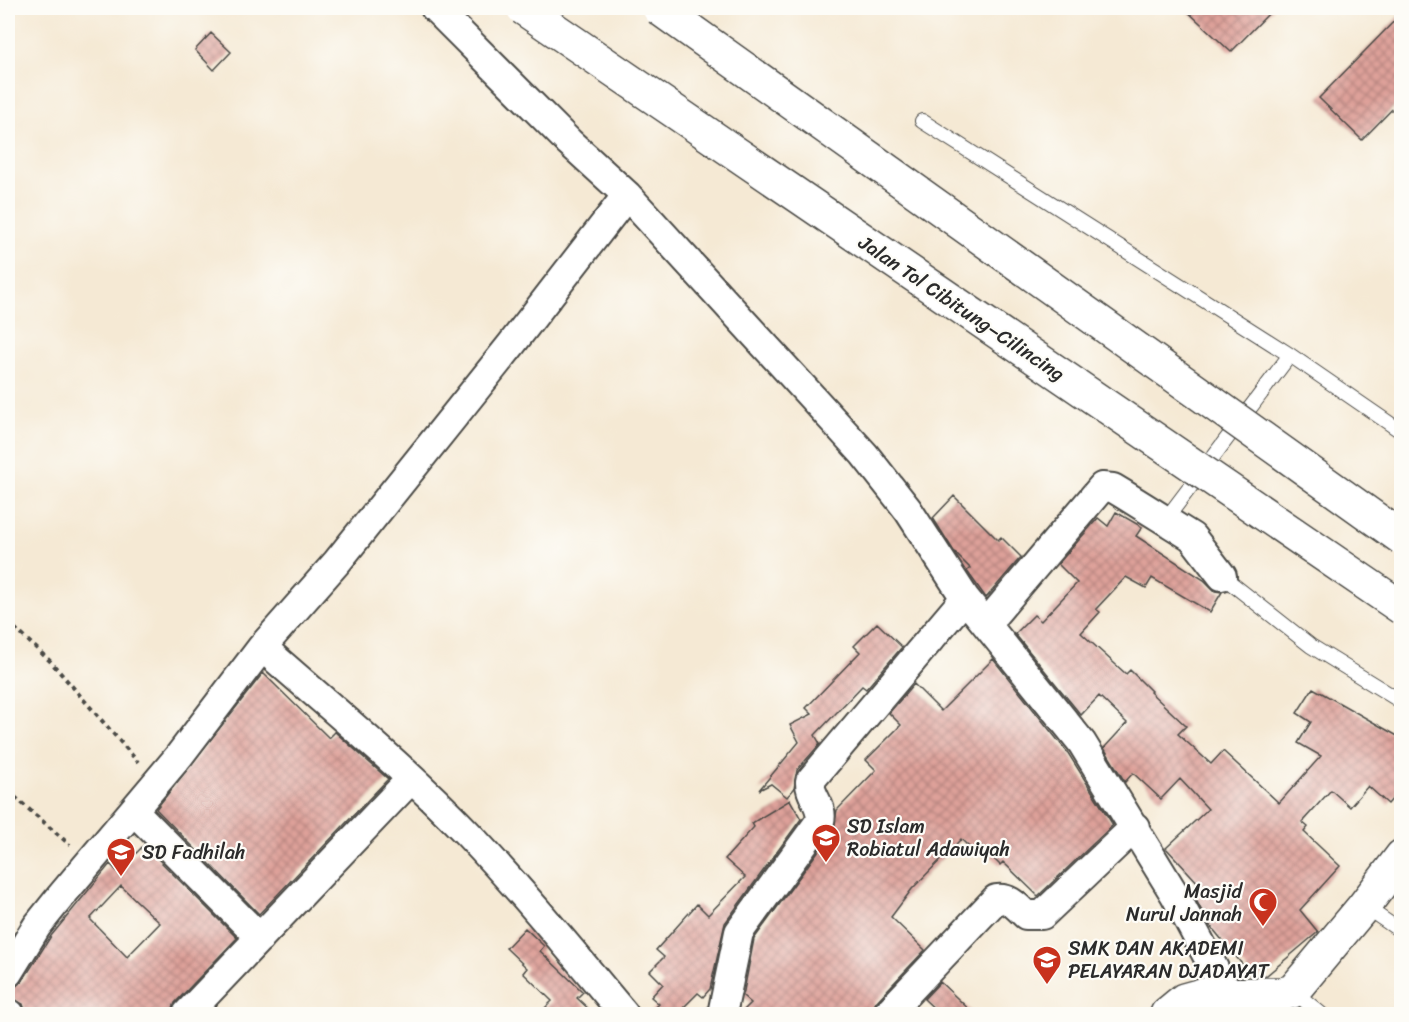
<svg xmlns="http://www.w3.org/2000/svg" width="1409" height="1022" font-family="Sriracha,sans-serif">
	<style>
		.building { fill: url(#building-cross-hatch); fill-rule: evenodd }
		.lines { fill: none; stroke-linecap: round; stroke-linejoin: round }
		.service-casing { stroke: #494844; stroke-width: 16 }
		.minor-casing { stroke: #494844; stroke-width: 32 }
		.tertiary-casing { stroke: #494844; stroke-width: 36 }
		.path { stroke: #494844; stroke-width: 4; stroke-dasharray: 4.5 4.5; stroke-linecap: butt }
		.service { stroke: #fff; stroke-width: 14 }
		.minor { stroke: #fff; stroke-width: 28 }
		.tertiary { stroke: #fff; stroke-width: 33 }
		.motorway-bridge-casing { stroke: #494844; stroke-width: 36; stroke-linecap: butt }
		.motorway-bridge { stroke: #fff; stroke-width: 33 }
		.labels { text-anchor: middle; stroke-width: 4.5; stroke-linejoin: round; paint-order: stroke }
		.street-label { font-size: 20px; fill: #2b2b2b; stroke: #fdfcf7 }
		.poi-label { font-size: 20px; fill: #2b2b2b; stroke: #fdfcf7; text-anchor: start }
	</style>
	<defs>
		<pattern id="building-cross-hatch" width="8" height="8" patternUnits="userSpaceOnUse" patternTransform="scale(1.5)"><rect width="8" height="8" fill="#dea19a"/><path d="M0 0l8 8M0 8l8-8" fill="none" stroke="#b4837e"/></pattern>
	</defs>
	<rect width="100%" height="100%" fill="#fdfcf7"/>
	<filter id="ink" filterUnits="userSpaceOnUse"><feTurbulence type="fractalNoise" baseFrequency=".0167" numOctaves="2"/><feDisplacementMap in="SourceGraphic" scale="12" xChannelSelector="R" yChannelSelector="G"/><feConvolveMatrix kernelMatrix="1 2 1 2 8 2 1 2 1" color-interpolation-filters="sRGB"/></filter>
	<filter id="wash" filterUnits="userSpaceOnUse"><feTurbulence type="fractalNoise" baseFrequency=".008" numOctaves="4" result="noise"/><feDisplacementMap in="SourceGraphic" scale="24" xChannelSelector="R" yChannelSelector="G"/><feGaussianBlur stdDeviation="1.35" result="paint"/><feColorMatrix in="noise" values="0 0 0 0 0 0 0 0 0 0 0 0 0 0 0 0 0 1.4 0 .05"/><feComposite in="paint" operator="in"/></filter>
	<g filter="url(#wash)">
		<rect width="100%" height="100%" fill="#f5e9d4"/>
		<g id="blocks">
			<path class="building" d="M 1184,8 L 1274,8 L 1231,52 Z
				M 1401,14 L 1401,100 L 1362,140 L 1319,98 Z
				M 211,33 L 231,52 L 214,70 L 195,50 Z
				M 954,496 L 998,540 L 1001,537 L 1021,557 L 986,598 L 967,571 L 970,568 L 955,553 L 933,518 Z
				M 1116,512 L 1142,527 L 1136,536 L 1204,580 L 1215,591 L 1222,592 L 1210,612 L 1152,578 L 1146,588 L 1126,577 L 1096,609 L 1100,612 L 1081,633 L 1126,674 L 1130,670 L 1151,691 L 1150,692 L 1186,726 L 1178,734 L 1211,764 L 1223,751 L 1279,803 L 1321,756 L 1298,743 L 1311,722 L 1297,713 L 1313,688 L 1401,738 L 1401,789 L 1388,804 L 1368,786 L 1350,807 L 1331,790 L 1302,822 L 1308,827 L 1304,832 L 1340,866 L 1300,910 L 1318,932 L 1267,975 L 1252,976 L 1208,923 L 1191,890 L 1199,884 L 1166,848 L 1208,809 L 1180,779 L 1161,799 L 1133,773 L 1125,782 L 1104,748 L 1127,723 L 1099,696 L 1081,715 L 1015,634 L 1034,615 L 1041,621 L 1077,583 L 1058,564 L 1098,518 L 1108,526 Z
				M 877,623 L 902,647 L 866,689 L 862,686 L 815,735 L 820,744 L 797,770 L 794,789 L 787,797 L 771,784 L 759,790 L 799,742 L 790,725 L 812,714 L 806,708 L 860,652 L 854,646 Z
				M 993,659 L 1068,753 L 1113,825 L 1038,896 L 1003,862 L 1000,865 L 981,846 L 975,853 L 961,839 L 912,889 L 891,917 L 925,950 L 876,1002 L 870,1014 L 740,1014 L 751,1003 L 743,996 L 754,939 L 833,831 L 837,810 L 876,770 L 866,760 L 901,725 L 889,713 L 914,684 L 941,711 Z
				M 263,673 L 329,738 L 335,732 L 388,779 L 259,914 L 156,809 Z
				M 790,800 L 801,819 L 725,923 L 710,989 L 703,997 L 698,993 L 677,1014 L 649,1014 L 659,1004 L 651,997 L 663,984 L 650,971 L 664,957 L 656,950 L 697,904 L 708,915 L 745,877 L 725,859 L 754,827 L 752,823 Z
				M 144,845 L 237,938 L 175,1003 L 171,1014 L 26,1014 L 23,1004 L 8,997 L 8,989 L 22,982 L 51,936 L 110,864 L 118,872 ZM 121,886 L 160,923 L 127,957 L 90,919 Z
				M 525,928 L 544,946 L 540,951 L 583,992 L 577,998 L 594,1014 L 539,1014 L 552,1001 L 523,973 L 527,968 L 506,948 Z
				M 940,982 L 974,1014 L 940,1014 L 924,999 Z"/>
		</g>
	</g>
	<g filter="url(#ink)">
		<use href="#blocks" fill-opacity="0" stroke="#494844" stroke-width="1.5"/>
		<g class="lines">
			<g class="service-casing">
				<path id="service" d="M 922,121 L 1290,355 L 1402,432
					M 1166,519 L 1290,355
					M 1222,576 L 1311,646 L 1402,702
					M 1364,906 L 1402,932
					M 1293,991 L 1321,1014"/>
			</g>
			<g class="minor-casing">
				<path id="minor" d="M 435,8 L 569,142 L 627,195 L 864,454 L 908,510 L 965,598 L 1082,743 L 1175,895 L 1228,995
					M 986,624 L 1102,487 L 1113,488 L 1123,494 L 1192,537 L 1222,576
					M 262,647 C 331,708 404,767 468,834 C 523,892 573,953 624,1014
					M 134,811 L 260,938
					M 8,973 L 37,926 L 61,896 L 179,756 L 262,647 L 337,562 L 511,345 L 627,195
					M 8,1013 L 10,1014
					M 888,1013 L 996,899 C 1010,897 1017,907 1026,915 L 1042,915 L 1135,827
					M 187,1014 L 411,779
					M 722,1014 L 739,932 L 820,821 C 824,806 809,796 810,781 L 965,598"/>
			</g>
			<g class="tertiary-casing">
				<path id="tertiary" d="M 1167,1014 L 1184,1000 L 1202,995 L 1282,994 L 1293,991 L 1364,906 L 1402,856"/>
			</g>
			<path class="path" d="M 8,622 L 50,661 L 138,762
				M 8,791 L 70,845"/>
			<use href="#service" class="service"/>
			<use href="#minor" class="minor"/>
			<use href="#tertiary" class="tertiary"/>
			<g class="motorway-bridge-casing">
				<path id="motorway-bridge" d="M 523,8 L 1402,608
					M 659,8 L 1402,538"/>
			</g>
			<use href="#motorway-bridge" class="motorway-bridge"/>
		</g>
	</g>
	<defs>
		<g id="school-pin" transform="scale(1.5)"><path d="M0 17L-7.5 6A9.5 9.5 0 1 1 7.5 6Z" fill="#c8321e" stroke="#fdfcf7"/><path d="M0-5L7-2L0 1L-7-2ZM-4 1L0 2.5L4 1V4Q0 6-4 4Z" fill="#fff"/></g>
		<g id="mosque-pin" transform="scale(1.5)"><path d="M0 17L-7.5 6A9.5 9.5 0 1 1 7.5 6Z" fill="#c8321e" stroke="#fdfcf7"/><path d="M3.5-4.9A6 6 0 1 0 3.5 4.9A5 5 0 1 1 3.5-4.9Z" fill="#fff"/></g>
	</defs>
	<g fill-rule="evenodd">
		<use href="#school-pin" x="826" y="838"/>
		<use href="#school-pin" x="121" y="852"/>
		<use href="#mosque-pin" x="1263" y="902"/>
		<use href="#school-pin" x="1047" y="960"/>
	</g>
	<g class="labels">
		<g class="street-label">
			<text transform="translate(962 308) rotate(34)" y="7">Jalan Tol Cibitung–Cilincing</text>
		</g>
		<g class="poi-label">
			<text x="847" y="833">SD Islam<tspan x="847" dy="23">Robiatul Adawiyah</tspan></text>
			<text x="142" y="859">SD Fadhilah</text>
			<text x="1242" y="898" text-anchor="end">Masjid<tspan x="1242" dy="23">Nurul Jannah</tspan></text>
			<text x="1068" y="955">SMK DAN AKADEMI<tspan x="1068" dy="23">PELAYARAN DJADAYAT</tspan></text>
		</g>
	</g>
	<rect width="1409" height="1022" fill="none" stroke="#fdfcf7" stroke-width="30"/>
</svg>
